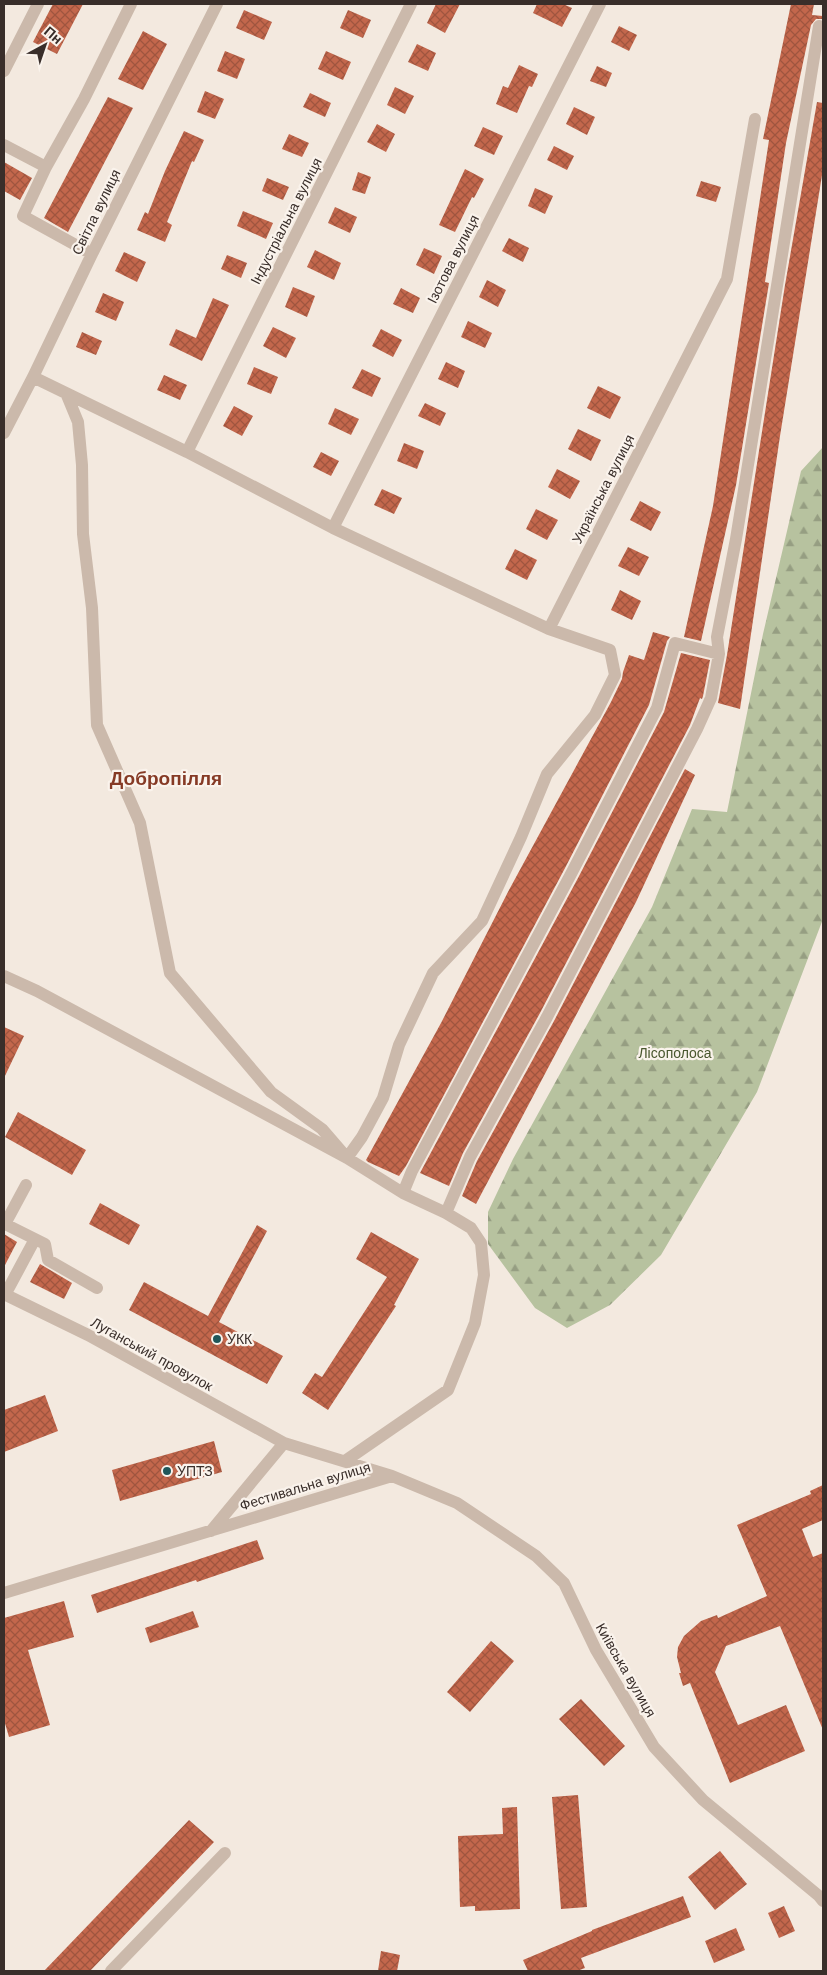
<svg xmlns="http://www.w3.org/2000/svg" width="827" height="1975" font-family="'Work Sans',sans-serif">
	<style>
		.forest { fill: url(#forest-firs) }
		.building { fill: url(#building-cross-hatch) }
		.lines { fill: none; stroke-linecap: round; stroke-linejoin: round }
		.minor { stroke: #cbb9ab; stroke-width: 12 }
		.poi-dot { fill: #20575a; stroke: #faf3ec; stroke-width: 2 }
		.labels { text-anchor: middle; stroke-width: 4.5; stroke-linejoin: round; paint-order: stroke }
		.street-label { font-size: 14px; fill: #392e2a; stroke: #faf3ec }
		.park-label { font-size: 14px; fill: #49572e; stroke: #faf3ec }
		.poi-label { font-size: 14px; fill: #392e2a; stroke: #faf3ec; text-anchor: start }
		.district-label { font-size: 19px; font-weight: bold; fill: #863a25; stroke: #faf3ec }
	</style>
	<defs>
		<pattern id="forest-firs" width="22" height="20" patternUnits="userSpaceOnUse" patternTransform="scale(1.25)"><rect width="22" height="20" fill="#b7c29f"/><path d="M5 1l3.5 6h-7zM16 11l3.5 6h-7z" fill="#969e82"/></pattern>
		<pattern id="building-cross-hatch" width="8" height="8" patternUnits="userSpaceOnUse" patternTransform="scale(1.25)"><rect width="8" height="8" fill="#c3674c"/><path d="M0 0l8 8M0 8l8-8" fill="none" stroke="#9f553f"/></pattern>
	</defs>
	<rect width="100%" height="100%" fill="#f3e9df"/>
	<path class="forest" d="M 823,447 L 823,919 L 757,1092 L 661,1255 L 610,1305 L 567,1328 L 535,1308 L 488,1244 L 488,1212 L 513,1159 L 652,907 L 692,809 L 727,812 L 763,634 L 801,471 Z"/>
	<path class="building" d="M 53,4 L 83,4 L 57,54 L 33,42 Z
		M 436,4 L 460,4 L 445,33 L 427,23 Z
		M 537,4 L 563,4 L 572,8 L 562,27 L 533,13 Z
		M 791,4 L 814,4 L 812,15 L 823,16 L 823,19 L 816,19 L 811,25 L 786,143 L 765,282 L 769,283 L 736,485 L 701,641 L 684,637 L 713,506 L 769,140 L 763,139 Z
		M 244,10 L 272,22 L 264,40 L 236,28 Z
		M 348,10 L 371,20 L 363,38 L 340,28 Z
		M 619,26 L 637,35 L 629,51 L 611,42 Z
		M 143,31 L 167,44 L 143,90 L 118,79 Z
		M 417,44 L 436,53 L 428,71 L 408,62 Z
		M 225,51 L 245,59 L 237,79 L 217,71 Z
		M 326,51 L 351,62 L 343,80 L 318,69 Z
		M 519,65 L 538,74 L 532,87 L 529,86 L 517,113 L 496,104 L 503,86 L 508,88 Z
		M 597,66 L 612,73 L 606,87 L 590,81 Z
		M 395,87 L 414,96 L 405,114 L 387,105 Z
		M 205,91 L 224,99 L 215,119 L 197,112 Z
		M 310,93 L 331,103 L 325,117 L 303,107 Z
		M 108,97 L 133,108 L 68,232 L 44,218 Z
		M 817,102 L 823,103 L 823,169 L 780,436 L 740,709 L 718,703 L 727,655 L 785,285 Z
		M 574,107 L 595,117 L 587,135 L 566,124 Z
		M 377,124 L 395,134 L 386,152 L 367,142 Z
		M 483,127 L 503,136 L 494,155 L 474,146 Z
		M 184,131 L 204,140 L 194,162 L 192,161 L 167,222 L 172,225 L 165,242 L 137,230 L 145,212 L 148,214 L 165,171 Z
		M 289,134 L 309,143 L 302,157 L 282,149 Z
		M 554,146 L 574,156 L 567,170 L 547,160 Z
		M 4,162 L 32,178 L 20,200 L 4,191 Z
		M 465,169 L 484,179 L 474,198 L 472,197 L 455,232 L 439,225 Z
		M 358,172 L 371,177 L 365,194 L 352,190 Z
		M 267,178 L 289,187 L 283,200 L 262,191 Z
		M 701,181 L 721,187 L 716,202 L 696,196 Z
		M 535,188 L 553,196 L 545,214 L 528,206 Z
		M 335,207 L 357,217 L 350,233 L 328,223 Z
		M 243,211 L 273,223 L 266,239 L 237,226 Z
		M 509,238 L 529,248 L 523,262 L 502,251 Z
		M 424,248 L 442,256 L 434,274 L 416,265 Z
		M 315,250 L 341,263 L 334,280 L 307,267 Z
		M 124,252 L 146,262 L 137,282 L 115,271 Z
		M 227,255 L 247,263 L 241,278 L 221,269 Z
		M 487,280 L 506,290 L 498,307 L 479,297 Z
		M 293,287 L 315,296 L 307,317 L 285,307 Z
		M 401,288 L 420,298 L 413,313 L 393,304 Z
		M 103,293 L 124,302 L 116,321 L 95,312 Z
		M 213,298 L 229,305 L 202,361 L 169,345 L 176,329 L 196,338 Z
		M 468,321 L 492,333 L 485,348 L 461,337 Z
		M 273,327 L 296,338 L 286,358 L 263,346 Z
		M 381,329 L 402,340 L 393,357 L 372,346 Z
		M 82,332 L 102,341 L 96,355 L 76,347 Z
		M 446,362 L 465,371 L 458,388 L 438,379 Z
		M 254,367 L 278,377 L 271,394 L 247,384 Z
		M 362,369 L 381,378 L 372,397 L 352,388 Z
		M 164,375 L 187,385 L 180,400 L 157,390 Z
		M 598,386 L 621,397 L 610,419 L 587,408 Z
		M 425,403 L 446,413 L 440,426 L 418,416 Z
		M 234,406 L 253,416 L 242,436 L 223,426 Z
		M 335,408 L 359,419 L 351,435 L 328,424 Z
		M 578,429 L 601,440 L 591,461 L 568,449 Z
		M 404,443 L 424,451 L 417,469 L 397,461 Z
		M 321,452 L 339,461 L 331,476 L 313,467 Z
		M 557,469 L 580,481 L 570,499 L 548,487 Z
		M 382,489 L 402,498 L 394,514 L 374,505 Z
		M 640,501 L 661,512 L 651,531 L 630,520 Z
		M 536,509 L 558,520 L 547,540 L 526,529 Z
		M 628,547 L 649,557 L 639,576 L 618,566 Z
		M 515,549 L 537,560 L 527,580 L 505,569 Z
		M 620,590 L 641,601 L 632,620 L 611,610 Z
		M 653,632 L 670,637 L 667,641 L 649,705 L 564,870 L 406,1166 L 399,1176 L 368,1162 L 366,1160 L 441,1023 L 509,890 L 611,702 L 622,679 L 623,672 L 629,655 L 644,660 Z
		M 681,653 L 710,660 L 703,696 L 702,699 L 700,698 L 690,725 L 540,1013 L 463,1153 L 449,1186 L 420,1173 L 578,878 L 664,712 Z
		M 685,769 L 695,775 L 636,902 L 476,1204 L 462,1196 L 477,1161 L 554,1021 Z
		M 4,1027 L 24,1036 L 4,1078 Z
		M 18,1112 L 86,1150 L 72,1175 L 5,1137 Z
		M 100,1203 L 140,1225 L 129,1245 L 89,1224 Z
		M 257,1225 L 267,1231 L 219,1322 L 283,1356 L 267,1384 L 129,1310 L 144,1282 L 208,1316 Z
		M 371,1232 L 419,1259 L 394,1305 L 396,1306 L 328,1410 L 302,1393 L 315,1373 L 322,1377 L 387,1277 L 356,1259 Z
		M 4,1234 L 17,1242 L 4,1267 Z
		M 40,1264 L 72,1283 L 64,1299 L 30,1282 Z
		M 45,1395 L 58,1431 L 4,1452 L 4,1410 Z
		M 214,1441 L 222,1472 L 120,1501 L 112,1470 Z
		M 823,1485 L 823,1522 L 823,1520 L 802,1529 L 813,1557 L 823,1553 L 823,1730 L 780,1626 L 726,1646 L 715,1672 L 738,1725 L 786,1705 L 805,1751 L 730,1783 L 690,1683 L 683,1686 L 679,1673 L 681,1673 L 677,1657 L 678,1647 L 684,1636 L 701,1621 L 717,1615 L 718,1618 L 767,1596 L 737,1525 L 811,1494 L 810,1491 Z
		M 257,1540 L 264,1559 L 197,1582 L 196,1580 L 97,1613 L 91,1595 Z
		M 64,1601 L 74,1637 L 28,1650 L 50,1725 L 9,1737 L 4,1720 L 4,1618 Z
		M 193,1611 L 199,1627 L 150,1643 L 145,1628 Z
		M 491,1641 L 514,1661 L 470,1712 L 447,1692 Z
		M 581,1699 L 625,1746 L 604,1766 L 559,1719 Z
		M 578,1795 L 587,1907 L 561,1909 L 552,1797 Z
		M 517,1807 L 520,1909 L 475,1911 L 475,1906 L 460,1907 L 458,1836 L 503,1834 L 502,1808 Z
		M 189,1820 L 214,1842 L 90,1971 L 44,1971 Z
		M 720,1851 L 747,1884 L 715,1910 L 688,1877 Z
		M 683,1896 L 691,1917 L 581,1958 L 585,1968 L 577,1971 L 528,1971 L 523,1960 L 592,1931 L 592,1930 Z
		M 784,1906 L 795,1931 L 779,1938 L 768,1913 Z
		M 736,1928 L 745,1950 L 714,1963 L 705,1941 Z
		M 381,1951 L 400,1955 L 397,1971 L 378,1971 Z"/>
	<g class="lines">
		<path class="minor" d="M 4,71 L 38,4
			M 4,145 L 46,167 L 23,216 L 92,254
			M 46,167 L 84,99 L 131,4
			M 33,377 L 187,452 L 333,528 L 549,629 L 610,650 L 615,675 L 595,715 L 547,774 L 521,837 L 482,921 L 433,973 L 399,1045 L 383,1098 L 362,1137 L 347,1158 L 322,1129 L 271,1092 L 170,973 L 140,823 L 97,725 L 92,608 L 83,534 L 82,465 L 78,422 L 66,393
			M 4,433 L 33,377 L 92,254 L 217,4
			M 187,452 L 411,4
			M 333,528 L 600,4
			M 549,629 L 727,279 L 755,119
			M 4,976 L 37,991 L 347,1158 L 403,1193 L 446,1213 L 471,1228 L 481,1243 L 484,1275 L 475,1323 L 448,1390 L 345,1461
			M 26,1185 L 5,1224 L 45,1244 L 48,1260 L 97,1288
			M 403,1193 L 412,1171 L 571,874 L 657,708 L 675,643 L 719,654
			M 446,1213 L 470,1157 L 547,1017 L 697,729 L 711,698 L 719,654 L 717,637 L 736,539 L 819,26
			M 4,1294 L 88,1335 L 284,1443 L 392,1476 L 457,1503 L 536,1556 L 564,1583 L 596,1650 L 654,1747 L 703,1800 L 819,1896 L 823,1901
			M 5,1295 L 35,1239
			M 211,1531 L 284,1443
			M 4,1593 L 392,1476
			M 111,1971 L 225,1853"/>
	</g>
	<g class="poi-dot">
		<circle cx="217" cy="1339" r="5"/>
		<circle cx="167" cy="1471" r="5"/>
	</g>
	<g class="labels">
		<g class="street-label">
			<text transform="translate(96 212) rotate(-64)" y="5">Світла вулиця</text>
			<text transform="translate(286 221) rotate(-63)" y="5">Індустріальна вулиця</text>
			<text transform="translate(453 259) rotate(-63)" y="5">Ізотова вулиця</text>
			<text transform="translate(603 489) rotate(-63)" y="5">Українська вулиця</text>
			<text transform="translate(152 1354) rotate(29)" y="5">Луганський провулок</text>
			<text transform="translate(305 1486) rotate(-17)" y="5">Фестивальна вулиця</text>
			<text transform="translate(626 1670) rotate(60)" y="5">Київська вулиця</text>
		</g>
		<g class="park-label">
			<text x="675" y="1058">Лісополоса</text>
		</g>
		<g class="poi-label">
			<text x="227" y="1344">УКК</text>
			<text x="177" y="1476">УПТЗ</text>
		</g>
		<g class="district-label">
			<text x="166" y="785">Добропілля</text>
		</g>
	</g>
	<rect width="827" height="1975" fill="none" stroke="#392e2a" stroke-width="10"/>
	<g transform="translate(45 45) rotate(40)" stroke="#faf3ec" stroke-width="4" paint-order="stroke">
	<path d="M0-4L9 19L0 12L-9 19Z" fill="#392e2a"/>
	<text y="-8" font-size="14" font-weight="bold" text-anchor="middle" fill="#392e2a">Пн</text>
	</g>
</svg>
